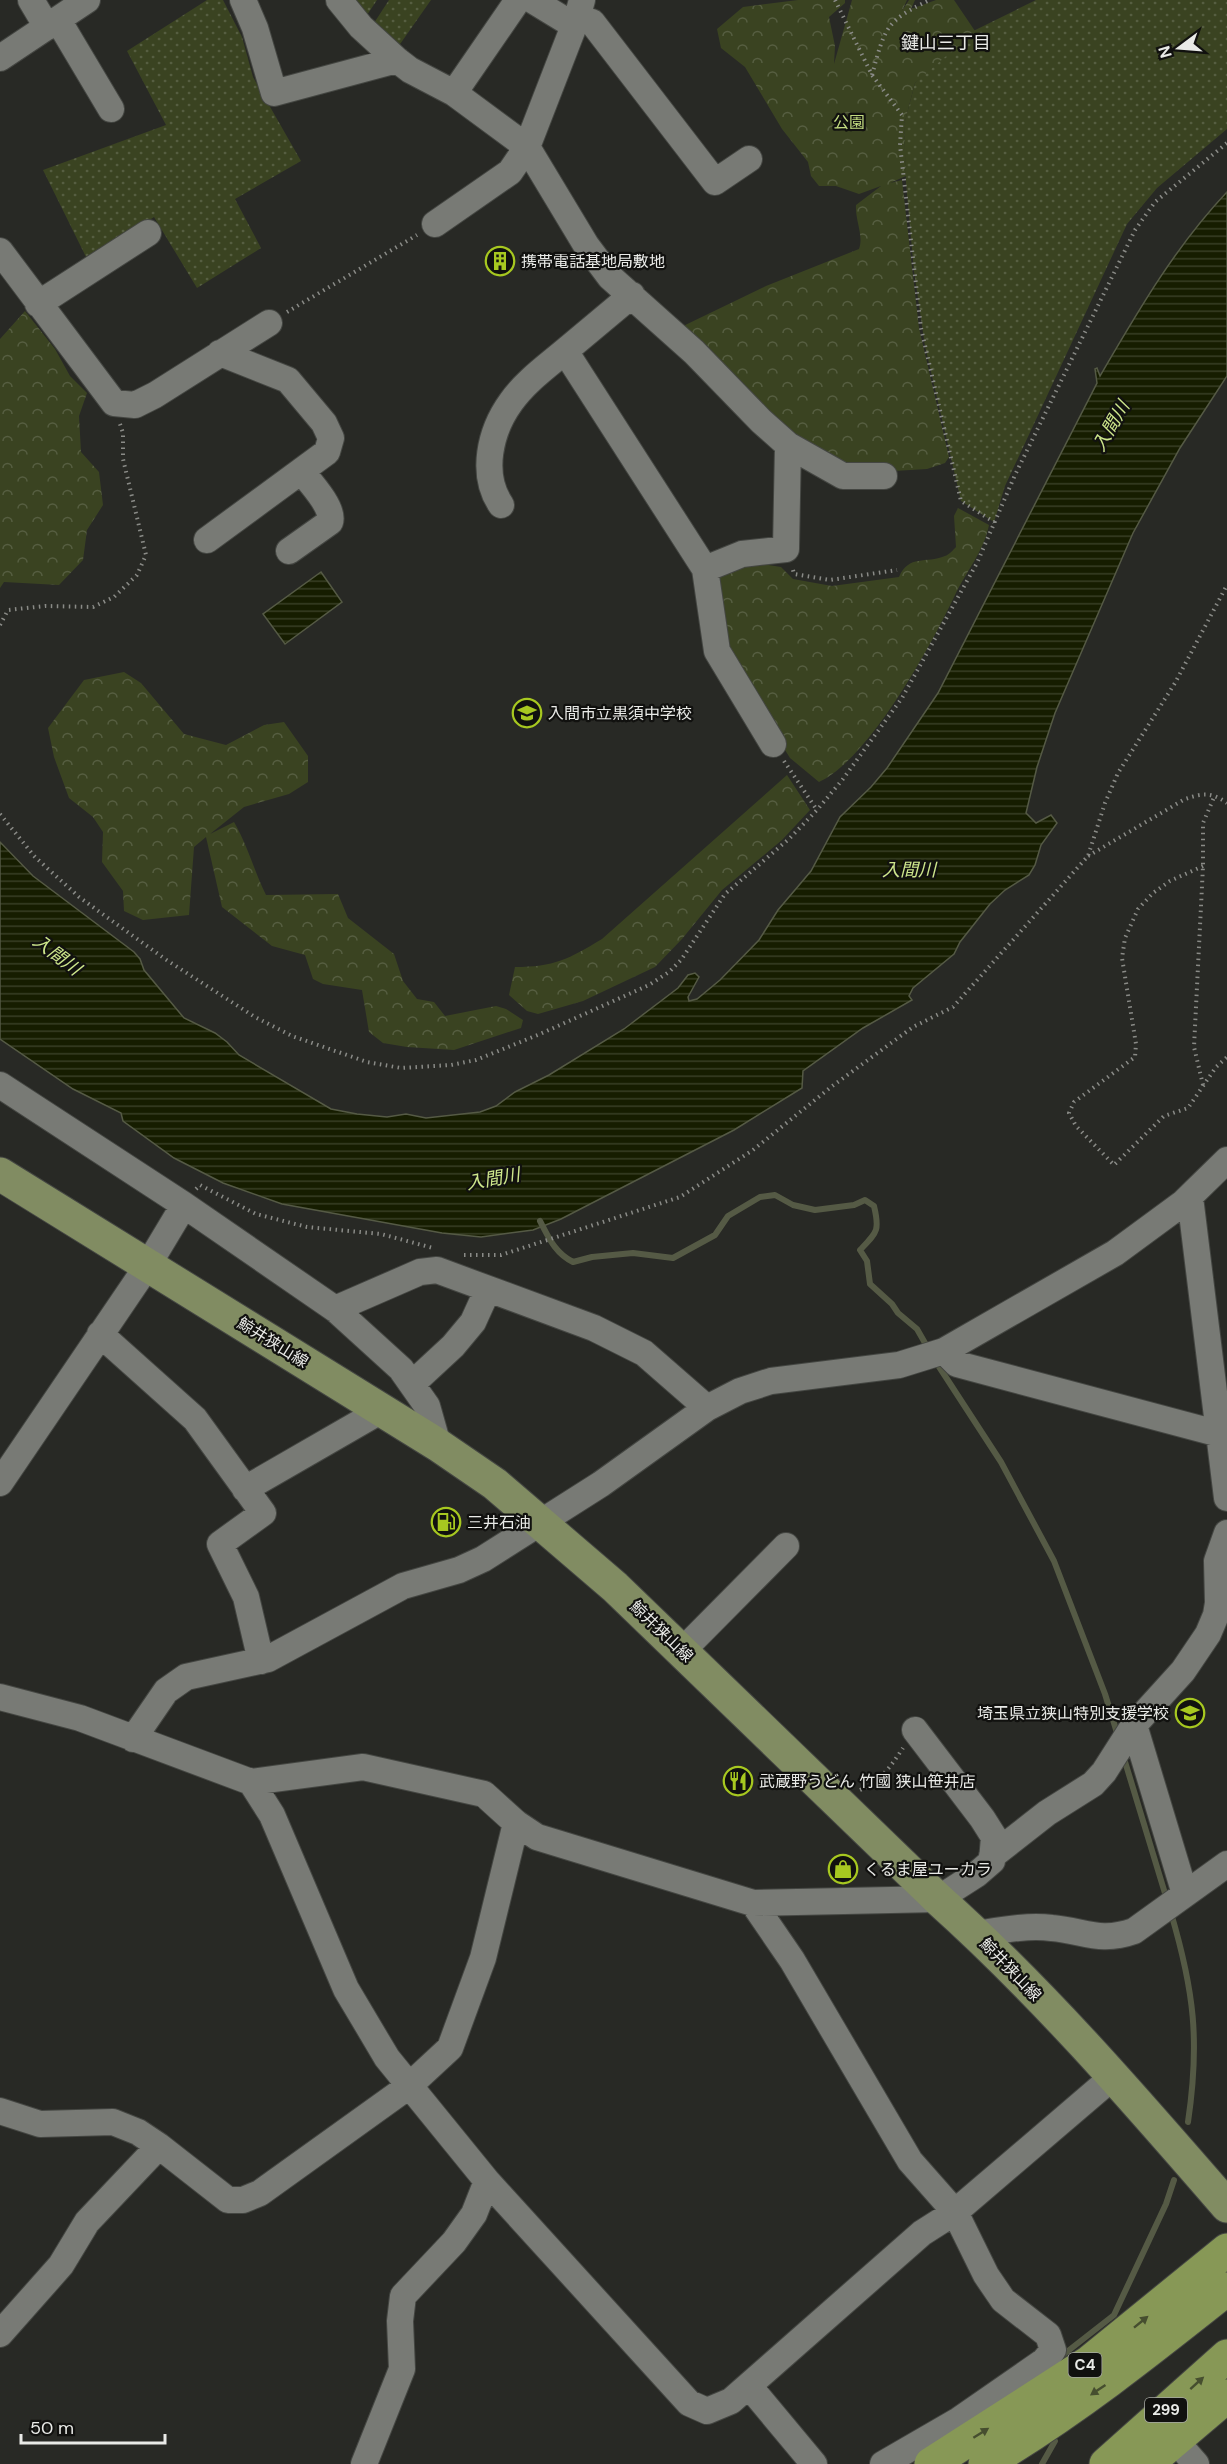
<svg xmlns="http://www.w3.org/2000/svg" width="1227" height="2464" font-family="'DM Sans','Noto Sans JP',sans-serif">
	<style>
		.grass { fill: url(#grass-dots) }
		.forest { fill: url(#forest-crowns) }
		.water { fill: url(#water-rules); stroke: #555a45; stroke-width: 1.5 }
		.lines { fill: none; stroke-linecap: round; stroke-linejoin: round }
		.stream { stroke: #555a45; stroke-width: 6 }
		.minor-casing { stroke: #444642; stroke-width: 28 }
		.major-casing { stroke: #444642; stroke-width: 35 }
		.highway-casing { stroke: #444642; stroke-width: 35 }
		.path { stroke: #8a8b87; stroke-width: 4; stroke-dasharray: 1.5 4.5; stroke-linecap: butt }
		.minor { stroke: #787a75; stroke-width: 26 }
		.major { stroke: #818c62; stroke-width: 33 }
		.highway { stroke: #879856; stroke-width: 33 }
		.oneway { fill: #464e2f }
		.labels { text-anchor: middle; stroke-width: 4.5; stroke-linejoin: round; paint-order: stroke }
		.shield { fill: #11110f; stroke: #a8a9a6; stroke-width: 1.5 }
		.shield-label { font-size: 15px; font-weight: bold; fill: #e9eae7 }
		.park-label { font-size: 16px; fill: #c2db80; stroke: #11110f }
		.poi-label { font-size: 16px; fill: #e9eae7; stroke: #11110f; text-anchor: start }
		.street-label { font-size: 16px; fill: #e9eae7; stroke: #11110f }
		.neighbourhood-label { font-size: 18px; fill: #e9eae7; stroke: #11110f }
		.water-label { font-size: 18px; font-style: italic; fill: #cee78c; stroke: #11110f }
	</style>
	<defs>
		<pattern id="grass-dots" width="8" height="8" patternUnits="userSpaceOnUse" patternTransform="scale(1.5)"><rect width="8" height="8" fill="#3a4321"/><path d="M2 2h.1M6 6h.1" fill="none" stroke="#565e41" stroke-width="1.8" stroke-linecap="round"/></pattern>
		<pattern id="forest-crowns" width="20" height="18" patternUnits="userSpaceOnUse" patternTransform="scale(1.5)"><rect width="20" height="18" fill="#3a4321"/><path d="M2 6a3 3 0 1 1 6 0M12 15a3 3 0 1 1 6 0" fill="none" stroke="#565e41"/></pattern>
		<pattern id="water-rules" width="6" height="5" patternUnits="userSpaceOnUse" patternTransform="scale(1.5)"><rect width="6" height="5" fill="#161d00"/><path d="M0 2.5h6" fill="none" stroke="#383e25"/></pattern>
	</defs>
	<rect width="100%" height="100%" fill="#282925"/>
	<path class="grass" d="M 207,0 L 223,0 L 242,37 L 253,77 L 301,161 L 235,199 L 261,248 L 197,288 L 154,217 L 88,261 L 43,170 L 166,125 L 127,51 Z
		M 355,0 L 377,0 L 367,15 Z
		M 389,0 L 431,0 L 398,47 L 374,23 Z
		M 1036,0 L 1227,0 L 1227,129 L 1157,188 L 1127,224 L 1005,486 L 994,522 L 961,501 L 925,346 L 914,271 L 906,183 L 904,125 L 915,83 L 959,38 Z"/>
	<path class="forest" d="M 798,0 L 845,0 L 845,3 L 829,17 L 835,46 L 834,64 L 852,0 L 907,0 L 902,11 L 909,0 L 915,0 L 911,9 L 936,0 L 954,0 L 975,31 L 915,83 L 904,125 L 906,176 L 890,183 L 902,180 L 919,328 L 949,457 L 945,463 L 927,469 L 860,473 L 797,442 L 679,328 L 766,286 L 859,249 C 864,236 855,220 856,205 L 881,186 L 859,194 L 836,186 L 819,186 L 811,176 L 808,162 L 782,129 L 745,67 L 721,48 L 717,29 L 743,7 Z
		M 25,311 L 55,349 L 70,376 L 87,393 L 79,416 L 81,452 L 99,472 L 103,505 L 87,530 L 83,560 L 59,585 L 4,582 L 0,588 L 0,339 Z
		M 958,508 L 989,525 C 984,551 966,572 955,595 C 931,646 869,759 819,782 L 790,758 L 723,650 L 711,573 L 743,561 L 781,567 L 793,579 L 832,586 L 899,577 C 909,554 926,564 945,556 C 949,555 953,550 956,547 L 954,516 Z
		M 124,672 L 141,683 L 184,734 L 226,745 L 264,725 L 284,722 L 308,756 L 308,782 L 289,794 L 244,807 L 210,834 L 234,822 C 248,846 254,871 266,895 L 338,894 L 348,918 L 394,954 L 403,981 L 417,999 L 434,1002 L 445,1016 L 496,1006 L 506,1009 L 523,1020 L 521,1028 L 454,1050 L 407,1047 L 383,1043 L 369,1032 L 362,990 L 323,984 L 313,979 L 305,955 L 272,946 L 222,907 L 206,837 L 194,847 L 189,915 L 143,920 L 124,911 L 123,891 L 102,862 L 103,832 L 93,817 L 69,798 L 54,757 L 48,728 L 84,680 Z
		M 787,775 L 810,810 L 782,840 L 722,890 L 682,939 L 655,967 L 583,1001 L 538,1014 L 527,1011 L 509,995 L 515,967 C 554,967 569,959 602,939 Z"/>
	<path class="water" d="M 1227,192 L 1227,376 L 1180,448 L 1133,533 L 1055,713 L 1037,767 L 1026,813 L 1036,823 L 1051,815 L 1057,823 L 1041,845 L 1035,865 L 1029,875 L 1005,890 L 990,904 L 960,942 L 954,954 L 913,988 L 909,996 L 912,1000 L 863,1028 L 803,1071 L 802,1088 L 734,1130 L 561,1219 L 533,1230 L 481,1237 L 442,1233 L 282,1204 L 223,1183 L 174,1158 L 123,1121 L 121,1113 L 73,1089 L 0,1039 L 0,842 L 33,876 L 134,952 L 140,959 L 144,970 L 184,1018 L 215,1033 L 227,1042 L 239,1055 L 331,1109 L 357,1114 L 387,1117 L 406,1114 L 426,1118 L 480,1112 L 496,1106 L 515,1092 L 549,1075 L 624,1029 L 678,988 L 688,975 L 695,973 L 699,977 L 688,997 L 689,1001 L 697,999 L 720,980 L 759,940 L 778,910 L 811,871 L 840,817 L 871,787 L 887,768 L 938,693 L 1097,383 L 1095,369 L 1097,368 L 1100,376 C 1138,311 1175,247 1227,192 Z
		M 321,572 L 342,602 L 285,644 L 263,614 Z"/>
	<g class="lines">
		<path class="stream" d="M 540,1221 C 549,1238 555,1253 573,1262 L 592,1257 L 633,1253 L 673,1258 L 715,1235 L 728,1216 L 760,1197 L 775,1195 L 793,1205 L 815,1210 L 854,1205 L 865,1200 L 874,1206 C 880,1231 877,1232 860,1250 L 867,1261 L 870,1284 L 892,1304 L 898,1313 L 917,1329 L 929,1350
			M 934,1359 L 1001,1462 L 1054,1561 L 1105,1694 L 1118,1736
			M 1123,1755 L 1167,1900
			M 1171,1913 C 1194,1991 1200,2041 1188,2122
			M 1059,2358 L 1114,2315 L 1166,2204 L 1174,2180
			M 1042,2464 L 1055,2441 L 1050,2433"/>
		<g class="minor-casing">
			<path id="minor" d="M 31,0 L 47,27
				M 243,0 L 255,28 L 274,93 L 397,60
				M 339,0 L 361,27 L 397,60 L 410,70 L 454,93 L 527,147 L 586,245 L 610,277 L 694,352 L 761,421 L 788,445 L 843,476 L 884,476
				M 532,0 L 573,25
				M 577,18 L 592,22 L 715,182 L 749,159
				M 58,20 L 111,109
				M 0,58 L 87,0
				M 454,93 L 518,0
				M 435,224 L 510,172 L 527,147 L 577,18 L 582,0
				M 0,251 L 114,403 L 135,405 L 155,395 L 269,323
				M 632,295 L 565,351 L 705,569 L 717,651 L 773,744
				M 38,304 L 148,233
				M 501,505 C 480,474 490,431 511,402 C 525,382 546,367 565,351
				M 207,540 L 327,452 L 331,438 L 324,423 L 288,380 L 220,353
				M 289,551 L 330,522 C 335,509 310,482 301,471
				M 705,569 L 742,554 L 786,549 L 788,445
				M 0,1085 L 184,1205 L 335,1309 L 401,1369 L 427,1406 L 438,1445
				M 1190,1197 L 1227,1498
				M 335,1309 L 420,1272 L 437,1270 L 594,1328 L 644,1353 L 707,1408
				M 100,1334 L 195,1419 L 263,1513 L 220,1544 L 246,1597 L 261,1661
				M 944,1351 L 957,1364 L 1227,1436
				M 412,1384 L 453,1346 L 473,1322 L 488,1289
				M 0,1483 L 148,1265 L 184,1205
				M 245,1489 L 382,1410
				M 682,1651 L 786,1546
				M 0,1697 L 80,1718 L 251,1782 L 272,1815 L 346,1989 L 387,2058 L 487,2181 L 689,2403 L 707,2411 L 731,2401 L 922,2233 L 955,2212 L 1114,2076
				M 1134,1725 L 1185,1894
				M 133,1739 L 166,1691 L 186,1677 L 268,1659 L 403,1586 L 459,1570 L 483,1559 L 601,1484 L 707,1408 L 740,1391 L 771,1381 L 899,1365 L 944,1351 L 1115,1253 L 1183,1203 L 1227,1160
				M 251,1782 L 363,1767 L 484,1794 L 516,1823 L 537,1837 L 753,1903 L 938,1899 L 977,1874 L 992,1861 L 994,1837 L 982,1818 L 915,1730
				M 992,1856 L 1047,1813 L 1093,1784 L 1104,1772 L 1134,1725 L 1183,1671 L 1208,1634 L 1216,1615 L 1218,1603 L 1217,1561 L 1227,1533
				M 753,1903 L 792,1960 L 910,2161 L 955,2212 L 986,2275 L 1003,2300 L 1048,2335 L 1053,2350 L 1044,2361 L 959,2420 L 883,2464
				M 977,1934 C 1002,1930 1027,1925 1052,1928 C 1085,1931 1100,1943 1134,1931 L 1227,1864
				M 0,2111 L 40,2124 L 113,2122 L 138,2132 L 159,2146 L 228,2200 L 243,2200 L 260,2193 L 409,2086 L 450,2048 L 483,1958 L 516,1823
				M 0,2334 L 61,2265 L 87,2222 L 159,2146
				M 749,2386 L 814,2464
				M 1175,2440 L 1196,2464
				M 364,2464 L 402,2369 L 400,2321 L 403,2296 L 454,2242 L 474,2214 L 487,2181"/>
		</g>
		<g class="major-casing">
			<path id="major" d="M 0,1174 L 438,1445 L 495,1484 L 615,1587 L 938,1899 C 1043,1993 1135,2100 1227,2206"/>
		</g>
		<g class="highway-casing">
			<path id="highway" d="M 931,2464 L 1088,2363 L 1227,2250
				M 985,2464 C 1071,2413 1149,2351 1227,2289
				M 1106,2464 L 1227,2356
				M 1147,2464 L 1227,2396"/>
		</g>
		<path class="path" d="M 835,0 L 872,75 L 902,115 L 900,145 L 921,328 L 961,501 L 994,522
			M 872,75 C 885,28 885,21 930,0
			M 287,312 L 417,235
			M 793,570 L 794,574 L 830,580 L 897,570
			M 0,625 L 8,610 L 45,606 L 93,607 L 114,597 L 137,575 L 146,555 L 123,459 L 123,433 L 120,424
			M 784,761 L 817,810
			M 0,814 L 35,857 L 79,897 L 165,959 L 255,1017 L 292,1036 L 367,1062 L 401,1068 L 451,1065 L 476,1060 L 540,1034 L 649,985 L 669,972 L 681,960 L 725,894 L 790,838 L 817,810 L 843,779 L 902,698 L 977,563 L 1015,475 L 1135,230 L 1155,202 L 1227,143
			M 1088,856 L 1185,799 C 1203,793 1211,792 1227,803
			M 1203,866 L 1170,881 L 1153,893 L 1138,909 L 1125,938 L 1122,958 L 1136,1044 L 1135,1057 L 1074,1102 L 1069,1113 L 1076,1126 L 1114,1165 L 1164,1116 L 1188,1108 L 1216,1067 L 1227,1057
			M 1203,1085 L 1194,1047 L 1203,866 L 1203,823 L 1215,795
			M 196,1189 L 200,1185 L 256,1214 L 307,1227 L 381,1234 L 433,1248
			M 464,1255 L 501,1255 L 680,1197 L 753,1150 L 831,1087 L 913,1027 L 953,1007 L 1088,856 L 1105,803 L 1118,773 L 1175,683 L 1227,585
			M 860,1790 C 881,1781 891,1766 903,1748"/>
		<use href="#minor" class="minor"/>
		<use href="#major" class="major"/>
		<use href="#highway" class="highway"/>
	</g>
	<defs><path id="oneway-solid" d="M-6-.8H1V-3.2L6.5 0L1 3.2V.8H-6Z" transform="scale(1.5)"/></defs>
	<g class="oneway">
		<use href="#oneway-solid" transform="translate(1141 2322) rotate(-39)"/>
		<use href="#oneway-solid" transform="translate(1197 2383) rotate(-42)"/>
		<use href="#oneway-solid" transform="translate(1098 2390) rotate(146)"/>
		<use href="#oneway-solid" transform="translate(981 2433) rotate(-32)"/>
	</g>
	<defs>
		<g id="building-ring" transform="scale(1.5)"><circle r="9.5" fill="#11110f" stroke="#a7c820" stroke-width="1.5"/><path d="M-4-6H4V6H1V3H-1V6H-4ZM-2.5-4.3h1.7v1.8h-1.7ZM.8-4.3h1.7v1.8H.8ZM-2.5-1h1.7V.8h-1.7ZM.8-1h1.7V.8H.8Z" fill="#a7c820"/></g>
		<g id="school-ring" transform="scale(1.5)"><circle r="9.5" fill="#11110f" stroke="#a7c820" stroke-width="1.5"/><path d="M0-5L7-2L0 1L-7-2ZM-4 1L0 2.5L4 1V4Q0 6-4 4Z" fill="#a7c820"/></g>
		<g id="fuel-ring" transform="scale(1.5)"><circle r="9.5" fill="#11110f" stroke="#a7c820" stroke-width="1.5"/><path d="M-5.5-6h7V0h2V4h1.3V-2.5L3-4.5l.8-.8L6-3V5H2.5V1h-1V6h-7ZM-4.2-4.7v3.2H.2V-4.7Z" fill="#a7c820"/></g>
		<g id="restaurant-ring" transform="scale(1.5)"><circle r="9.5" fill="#11110f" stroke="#a7c820" stroke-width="1.5"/><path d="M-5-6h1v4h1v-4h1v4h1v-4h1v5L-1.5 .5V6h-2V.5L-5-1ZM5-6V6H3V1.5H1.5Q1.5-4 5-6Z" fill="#a7c820"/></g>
		<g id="shop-ring" transform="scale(1.5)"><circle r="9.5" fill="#11110f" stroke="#a7c820" stroke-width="1.5"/><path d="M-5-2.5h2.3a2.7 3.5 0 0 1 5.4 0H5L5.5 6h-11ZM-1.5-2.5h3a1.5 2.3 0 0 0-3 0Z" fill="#a7c820"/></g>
	</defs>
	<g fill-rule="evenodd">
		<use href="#building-ring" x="500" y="261"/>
		<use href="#school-ring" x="527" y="713"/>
		<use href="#fuel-ring" x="446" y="1522"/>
		<use href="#school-ring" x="1190" y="1713"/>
		<use href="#restaurant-ring" x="738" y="1781"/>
		<use href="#shop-ring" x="843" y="1869"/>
	</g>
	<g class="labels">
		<g class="shield">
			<rect x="1068.5" y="2353" width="33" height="24" rx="4.5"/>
			<rect x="1145" y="2398" width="42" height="24" rx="4.5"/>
		</g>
		<g class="shield-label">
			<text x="1085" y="2370">C4</text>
			<text x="1166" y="2415">299</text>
		</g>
		<g class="park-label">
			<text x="849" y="128">公園</text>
		</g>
		<g class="poi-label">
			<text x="521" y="267">携帯電話基地局敷地</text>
			<text x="548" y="719">入間市立黒須中学校</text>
			<text x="467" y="1528">三井石油</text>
			<text x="1169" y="1719" text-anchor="end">埼玉県立狭山特別支援学校</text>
			<text x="759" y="1787">武蔵野うどん 竹國 狭山笹井店</text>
			<text x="864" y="1875">くるま屋ユーカラ</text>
		</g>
		<g class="street-label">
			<text transform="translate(273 1342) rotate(32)" y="6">鯨井狭山線</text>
			<text transform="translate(662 1631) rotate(44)" y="6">鯨井狭山線</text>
			<text transform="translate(1011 1969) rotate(46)" y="6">鯨井狭山線</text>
		</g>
		<g class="neighbourhood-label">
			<text x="946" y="49">鍵山三丁目</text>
		</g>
		<g class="water-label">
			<text transform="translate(1111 426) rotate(-60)" y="6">入間川</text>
			<text x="909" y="876">入間川</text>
			<text transform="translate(57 955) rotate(37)" y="6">入間川</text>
			<text transform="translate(493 1179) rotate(-10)" y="6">入間川</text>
		</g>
	</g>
	<g transform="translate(1179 48) rotate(254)" stroke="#11110f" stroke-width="4.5" paint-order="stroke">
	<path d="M0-4.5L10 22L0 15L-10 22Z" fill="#e9eae7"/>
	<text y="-9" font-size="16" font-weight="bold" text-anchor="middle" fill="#e9eae7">N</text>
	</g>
	<path d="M21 2434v9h144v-9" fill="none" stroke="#e9eae7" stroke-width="3"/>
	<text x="30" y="2434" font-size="18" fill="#e9eae7" stroke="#11110f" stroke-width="4.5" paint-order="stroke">50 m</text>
</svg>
